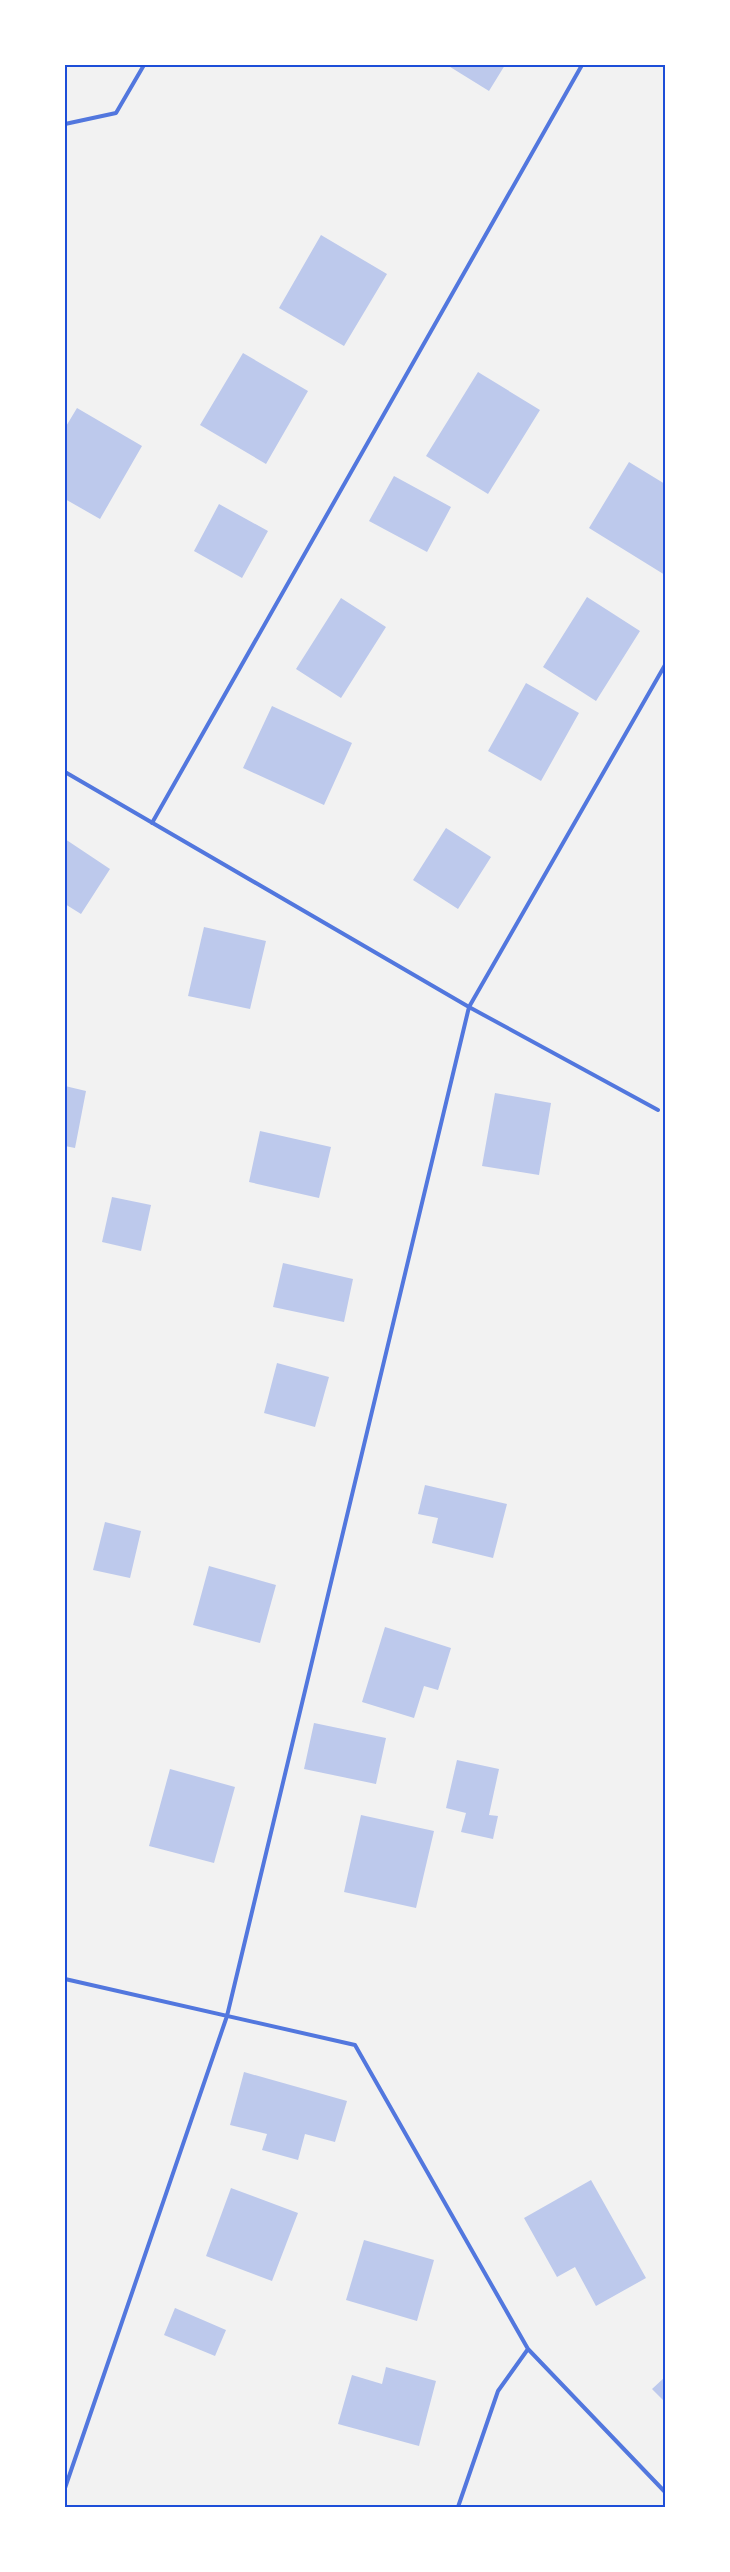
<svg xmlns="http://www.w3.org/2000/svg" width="730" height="2572" font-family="'Open Sans',sans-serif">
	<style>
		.building { fill: #bdc9ec }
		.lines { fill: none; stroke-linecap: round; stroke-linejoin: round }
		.service { stroke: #5277de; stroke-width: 4 }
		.neatline { fill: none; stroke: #1d4ed8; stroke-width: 2 }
	</style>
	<rect width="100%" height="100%" fill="#f2f2f2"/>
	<path class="building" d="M 447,65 L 505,65 L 489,91 Z
		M 321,235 L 387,274 L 344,346 L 279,308 Z
		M 243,353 L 308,391 L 266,464 L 200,425 Z
		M 478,372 L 540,410 L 488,494 L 426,456 Z
		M 77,408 L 142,446 L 100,519 L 65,499 L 65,428 Z
		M 629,462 L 665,484 L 665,575 L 589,528 Z
		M 394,476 L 451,507 L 427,552 L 369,521 Z
		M 219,504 L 268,531 L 242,578 L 194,551 Z
		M 587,597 L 640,631 L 596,701 L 543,667 Z
		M 341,598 L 386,627 L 341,698 L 296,669 Z
		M 526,683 L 579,713 L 541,781 L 488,751 Z
		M 272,706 L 352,743 L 324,805 L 243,768 Z
		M 446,828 L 491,857 L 458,909 L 413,880 Z
		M 65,839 L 110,869 L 81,914 L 65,904 Z
		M 204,927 L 266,941 L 250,1009 L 188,996 Z
		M 65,1086 L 86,1091 L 75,1148 L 65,1146 Z
		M 495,1093 L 551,1103 L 539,1175 L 482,1166 Z
		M 260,1131 L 331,1147 L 319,1198 L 249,1182 Z
		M 112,1197 L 151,1205 L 141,1251 L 102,1242 Z
		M 283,1263 L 353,1279 L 344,1322 L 273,1307 Z
		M 277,1363 L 329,1377 L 315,1427 L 264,1413 Z
		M 425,1485 L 507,1504 L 493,1558 L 432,1543 L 438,1518 L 418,1514 Z
		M 105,1522 L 141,1531 L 130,1578 L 93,1570 Z
		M 209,1566 L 276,1585 L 260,1643 L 193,1625 Z
		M 385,1627 L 451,1648 L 438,1690 L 424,1686 L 414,1718 L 362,1702 Z
		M 314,1723 L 386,1738 L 376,1784 L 304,1769 Z
		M 457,1760 L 499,1769 L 489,1815 L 498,1816 L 493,1839 L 461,1832 L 466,1813 L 446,1808 Z
		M 170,1769 L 235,1787 L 214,1863 L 149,1846 Z
		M 361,1815 L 434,1831 L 416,1908 L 344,1892 Z
		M 244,2072 L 347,2101 L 335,2142 L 305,2134 L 298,2160 L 262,2150 L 267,2134 L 230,2125 Z
		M 591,2180 L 646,2278 L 596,2306 L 575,2267 L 557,2277 L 524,2218 Z
		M 231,2188 L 298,2213 L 272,2281 L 206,2256 Z
		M 364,2240 L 434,2260 L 417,2321 L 346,2300 Z
		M 175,2308 L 226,2330 L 215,2356 L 164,2335 Z
		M 386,2367 L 436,2381 L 419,2446 L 338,2424 L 352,2375 L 382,2384 Z
		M 665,2377 L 665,2402 L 652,2389 Z"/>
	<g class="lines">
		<path class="service" d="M 65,124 L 116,113 L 144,65
			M 65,772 L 469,1007 L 658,1110
			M 152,823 L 582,65
			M 65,1979 L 355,2045 L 528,2349 L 665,2492
			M 65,2488 L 227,2016 L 469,1007 L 665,665
			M 458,2507 L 498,2391 L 528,2349"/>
	</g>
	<rect width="730" height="2572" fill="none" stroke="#ffffff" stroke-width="132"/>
	<rect x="66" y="66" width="598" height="2440" class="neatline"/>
</svg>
